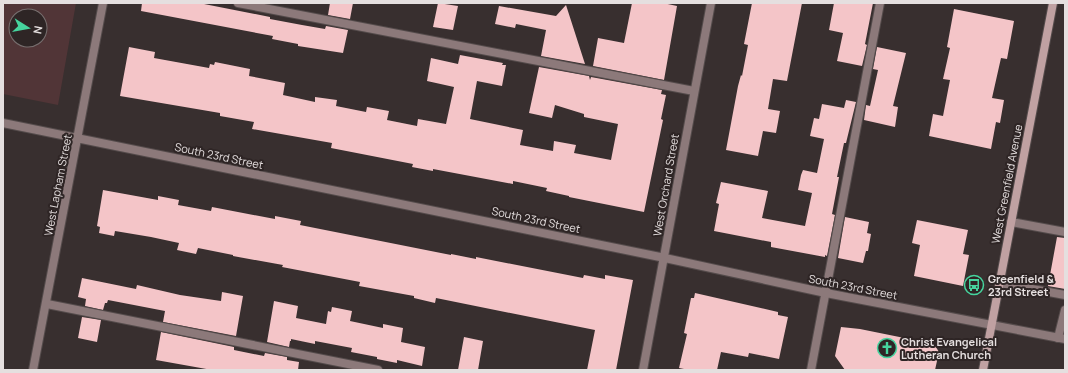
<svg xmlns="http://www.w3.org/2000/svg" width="1068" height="373" font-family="Manrope,sans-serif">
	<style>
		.green { fill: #513537; fill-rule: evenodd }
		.building { fill: #f4c5c8 }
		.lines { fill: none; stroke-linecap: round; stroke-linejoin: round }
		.lane-casing { stroke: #544b4b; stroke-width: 10 }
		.street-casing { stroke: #544b4b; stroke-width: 10 }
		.secondary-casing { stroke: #544b4b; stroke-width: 10 }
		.lane { stroke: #8c797a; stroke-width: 8 }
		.street { stroke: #8c797a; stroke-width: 8 }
		.secondary { stroke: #c0a1a2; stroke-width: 8 }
		.labels { text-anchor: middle; stroke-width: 4; stroke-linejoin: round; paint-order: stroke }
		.street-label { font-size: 11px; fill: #e5dfdf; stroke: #2e2525 }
		.poi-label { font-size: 11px; font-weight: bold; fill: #e5dfdf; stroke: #2e2525; text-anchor: start }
	</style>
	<rect width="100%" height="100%" fill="#382f2f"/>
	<path class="green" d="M 3,3 L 76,3 L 58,105 L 3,94 ZM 16,16 L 40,16 L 40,40 L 16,40 Z"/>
	<path class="building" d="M 142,3 L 199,3 L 270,17 L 270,19 L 302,25 L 325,29 L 326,26 L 348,30 L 343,53 L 298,46 L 298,44 L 272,39 L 273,36 L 141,11 Z
		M 330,3 L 353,3 L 350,19 L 328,15 Z
		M 438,3 L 458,6 L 453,30 L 433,27 Z
		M 632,3 L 663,3 L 677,6 L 664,80 L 593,66 L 598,38 L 624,43 Z
		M 752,3 L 802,3 L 787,81 L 773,79 L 768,109 L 780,111 L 776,133 L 763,131 L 758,156 L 726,150 L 738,86 L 741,75 L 742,76 L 748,45 L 744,44 Z
		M 834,3 L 873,3 L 865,44 L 867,45 L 862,66 L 837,61 L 843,33 L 829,30 Z
		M 566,5 L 585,64 L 541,56 L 546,30 L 516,24 L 515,28 L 495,24 L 499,6 L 556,16 Z
		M 954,9 L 1014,21 L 1007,59 L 1001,58 L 992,98 L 1004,100 L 1000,123 L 996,122 L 991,149 L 929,136 L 933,114 L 943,116 L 950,80 L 943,79 L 950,48 L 947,47 Z
		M 129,47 L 155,52 L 154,58 L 209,68 L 210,64 L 214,65 L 215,62 L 250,69 L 249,76 L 285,83 L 283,95 L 315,102 L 315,97 L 337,100 L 336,106 L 366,112 L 367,107 L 389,111 L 387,120 L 417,126 L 418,119 L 446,124 L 454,87 L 427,81 L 431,58 L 458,64 L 460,55 L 503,63 L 502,65 L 506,65 L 502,86 L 477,81 L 470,119 L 523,130 L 520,145 L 553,151 L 554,141 L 576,145 L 574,153 L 611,160 L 618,124 L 584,117 L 584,114 L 555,105 L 552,118 L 529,113 L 539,67 L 589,76 L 590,80 L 591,77 L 662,90 L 661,94 L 666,95 L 661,119 L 663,120 L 644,212 L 569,197 L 569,196 L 546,191 L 547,188 L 513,181 L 513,184 L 433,169 L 433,171 L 412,167 L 413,164 L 331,148 L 332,143 L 252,129 L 254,122 L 220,116 L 220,113 L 120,96 Z
		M 877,47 L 906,53 L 893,106 L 898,107 L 895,127 L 864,120 L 866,105 L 870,106 L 878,70 L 873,69 Z
		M 846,100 L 856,102 L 846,143 L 844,143 L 837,177 L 839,177 L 832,214 L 835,215 L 827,256 L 825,255 L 825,257 L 771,247 L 771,242 L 714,231 L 719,204 L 716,203 L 721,182 L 768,191 L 762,218 L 805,226 L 812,193 L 798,190 L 801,175 L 803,170 L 817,173 L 824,139 L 810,136 L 814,118 L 819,119 L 822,104 L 844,108 Z
		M 103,190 L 158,200 L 158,196 L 179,200 L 178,205 L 211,211 L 212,207 L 275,219 L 275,216 L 301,221 L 300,225 L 451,255 L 451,254 L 476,259 L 476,257 L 583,278 L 584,275 L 605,279 L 605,275 L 633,280 L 616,370 L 587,370 L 595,330 L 436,298 L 435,303 L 414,298 L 414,296 L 359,286 L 360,282 L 282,267 L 283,265 L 233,256 L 233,255 L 198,248 L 196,254 L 177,250 L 179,243 L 151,237 L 115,231 L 114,236 L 99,233 L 100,227 L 97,226 Z
		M 845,217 L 869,222 L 867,233 L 871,234 L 868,251 L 866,251 L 863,263 L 838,258 Z
		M 917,220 L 968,230 L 963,254 L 969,255 L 963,286 L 914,276 L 920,245 L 912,243 Z
		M 1057,237 L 1065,238 L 1065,289 L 1048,286 Z
		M 82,278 L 136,289 L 137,285 L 180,295 L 221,301 L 222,292 L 243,296 L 236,336 L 163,322 L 165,311 L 108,300 L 107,303 L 105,303 L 103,310 L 85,306 L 86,299 L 78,297 Z
		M 695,293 L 778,312 L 778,315 L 788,317 L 779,359 L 749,353 L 748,357 L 721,352 L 717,370 L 689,370 L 679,368 L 687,334 L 684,333 L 691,298 L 694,298 Z
		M 274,301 L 298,306 L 296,318 L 326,324 L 328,311 L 331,312 L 332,307 L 352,311 L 350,321 L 383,328 L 383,324 L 403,328 L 401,342 L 425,347 L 422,366 L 397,360 L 397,363 L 377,359 L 377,357 L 351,352 L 352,348 L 315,341 L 315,344 L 291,339 L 291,341 L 290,341 L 289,347 L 267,342 Z
		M 82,317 L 101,320 L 97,342 L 78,338 Z
		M 841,327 L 860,329 L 934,344 L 939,352 L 935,370 L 845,370 L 835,356 Z
		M 161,332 L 234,347 L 234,350 L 264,356 L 265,353 L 287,357 L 287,360 L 299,362 L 298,370 L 212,370 L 156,360 Z
		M 464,337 L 483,341 L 478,370 L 458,370 Z"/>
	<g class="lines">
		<g class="lane-casing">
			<path id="lane" d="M 238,3 L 694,91
				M 1011,222 L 1065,232
				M 1000,283 L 1065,295
				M 47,304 L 378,370
				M 1058,338 L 1065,310
				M 811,370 L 880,3"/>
		</g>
		<g class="street-casing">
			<path id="street" d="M 3,123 L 665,258 L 826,293 L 1065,339
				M 33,370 L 103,3
				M 643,370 L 711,3"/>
		</g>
		<g class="secondary-casing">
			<path id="secondary" d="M 983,370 L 1053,3"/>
		</g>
		<use href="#lane" class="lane"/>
		<use href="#street" class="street"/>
		<use href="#secondary" class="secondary"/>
	</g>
	<defs>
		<g id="bus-ring" transform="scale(1)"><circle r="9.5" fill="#2e2525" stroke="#46d49e" stroke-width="1.5"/><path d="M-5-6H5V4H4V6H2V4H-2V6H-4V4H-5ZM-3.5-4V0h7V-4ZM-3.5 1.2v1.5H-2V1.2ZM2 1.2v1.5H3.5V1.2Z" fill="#46d49e"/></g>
		<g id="church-ring" transform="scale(1)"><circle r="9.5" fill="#2e2525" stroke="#46d49e" stroke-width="1.5"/><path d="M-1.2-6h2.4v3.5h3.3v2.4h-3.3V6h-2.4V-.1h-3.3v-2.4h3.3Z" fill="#46d49e"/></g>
	</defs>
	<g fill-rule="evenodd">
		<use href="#bus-ring" x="974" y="285"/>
		<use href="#church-ring" x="887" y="348"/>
	</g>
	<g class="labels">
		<g class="street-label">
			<text transform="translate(219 156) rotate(12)" y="4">South 23rd Street</text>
			<text transform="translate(1007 184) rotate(-79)" y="4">West Greenfield Avenue</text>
			<text transform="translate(58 185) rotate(-79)" y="4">West Lapham Street</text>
			<text transform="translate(666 185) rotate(-80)" y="4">West Orchard Street</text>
			<text transform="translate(536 220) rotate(12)" y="4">South 23rd Street</text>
			<text transform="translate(853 287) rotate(11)" y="4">South 23rd Street</text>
		</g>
		<g class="poi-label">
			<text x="988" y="283">Greenfield &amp;<tspan x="988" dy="13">23rd Street</tspan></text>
			<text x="901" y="346">Christ Evangelical<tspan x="901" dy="13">Lutheran Church</tspan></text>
		</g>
	</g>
	<rect width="1068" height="373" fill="none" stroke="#e5dfdf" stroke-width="8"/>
	<g transform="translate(28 28) rotate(101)"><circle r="19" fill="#2e2525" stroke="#776f6f"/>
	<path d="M0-3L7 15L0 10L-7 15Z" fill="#46d49e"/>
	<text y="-6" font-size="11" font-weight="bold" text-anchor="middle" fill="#e5dfdf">N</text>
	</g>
</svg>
